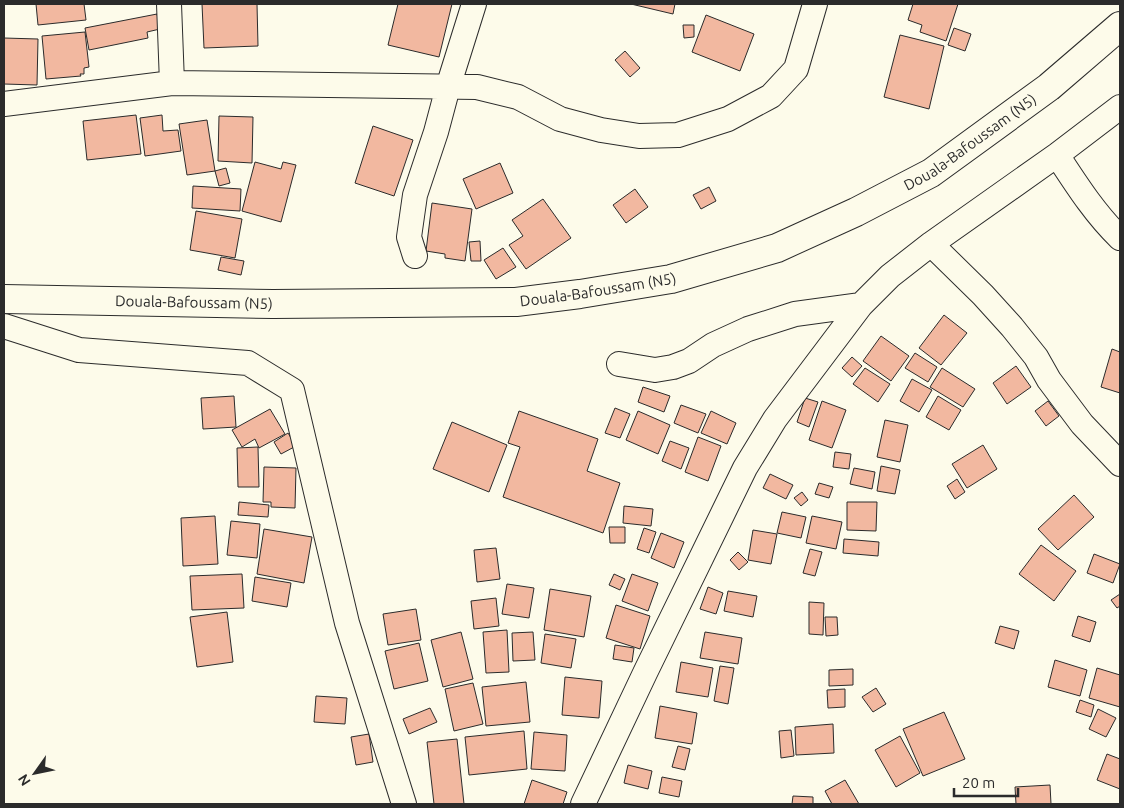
<svg xmlns="http://www.w3.org/2000/svg" width="1124" height="808" font-family="Ubuntu,sans-serif">
	<style>
		.building { fill: #f2b8a0; stroke: #2b2b2b }
		.lines { fill: none; stroke-linecap: round; stroke-linejoin: round }
		.minor-casing { stroke: #2b2b2b; stroke-width: 26 }
		.highway-casing { stroke: #2b2b2b; stroke-width: 30 }
		.minor { stroke: #fdfbea; stroke-width: 24 }
		.highway { stroke: #fdfbea; stroke-width: 28 }
		.labels { text-anchor: middle; stroke-width: 4; stroke-linejoin: round; paint-order: stroke }
		.street-label { font-size: 15px; fill: #2b2b2b; stroke: #fdfbea }
	</style>
	<rect width="100%" height="100%" fill="#fdfbea"/>
	<path class="building" d="M 36,4 L 84,4 L 86,20 L 38,25 Z
		M 202,4 L 257,4 L 258,46 L 204,48 Z
		M 398,4 L 452,4 L 439,57 L 388,45 Z
		M 631,4 L 675,4 L 673,14 Z
		M 913,4 L 958,4 L 946,41 L 920,32 L 922,25 L 908,20 Z
		M 157,14 L 160,29 L 147,32 L 148,38 L 89,50 L 85,28 Z
		M 706,15 L 754,34 L 740,71 L 692,52 Z
		M 683,25 L 694,25 L 694,37 L 684,38 Z
		M 954,28 L 971,34 L 965,51 L 948,45 Z
		M 85,32 L 89,67 L 84,68 L 84,74 L 80,74 L 81,76 L 46,79 L 42,36 Z
		M 900,35 L 944,46 L 929,109 L 884,97 Z
		M 4,38 L 38,39 L 37,85 L 4,84 Z
		M 625,51 L 640,68 L 630,77 L 615,60 Z
		M 136,115 L 141,154 L 87,160 L 83,121 Z
		M 162,115 L 163,131 L 178,130 L 181,151 L 145,156 L 140,118 Z
		M 219,116 L 253,117 L 252,163 L 218,161 Z
		M 207,120 L 215,171 L 187,175 L 179,124 Z
		M 373,126 L 413,140 L 394,196 L 355,183 Z
		M 255,162 L 281,169 L 283,162 L 296,165 L 281,222 L 242,211 Z
		M 500,163 L 513,193 L 476,209 L 463,179 Z
		M 226,168 L 230,183 L 219,186 L 215,171 Z
		M 193,186 L 241,189 L 240,211 L 192,208 Z
		M 709,187 L 716,201 L 701,209 L 693,195 Z
		M 635,189 L 648,207 L 626,223 L 613,205 Z
		M 543,199 L 571,238 L 526,269 L 509,245 L 523,236 L 512,220 Z
		M 432,203 L 472,209 L 465,261 L 445,258 L 445,254 L 426,251 Z
		M 196,211 L 242,219 L 235,258 L 190,250 Z
		M 480,241 L 481,261 L 471,261 L 469,242 Z
		M 503,248 L 516,267 L 496,279 L 484,260 Z
		M 221,257 L 244,261 L 241,275 L 218,270 Z
		M 944,315 L 967,333 L 941,365 L 919,348 Z
		M 881,336 L 909,356 L 891,381 L 863,361 Z
		M 1112,349 L 1120,352 L 1120,393 L 1101,387 Z
		M 915,353 L 937,367 L 928,382 L 905,368 Z
		M 852,357 L 862,366 L 852,377 L 842,368 Z
		M 1016,366 L 1031,387 L 1007,404 L 993,383 Z
		M 865,368 L 890,384 L 878,402 L 853,384 Z
		M 942,368 L 975,389 L 963,407 L 930,387 Z
		M 912,379 L 932,390 L 919,412 L 900,401 Z
		M 643,387 L 670,396 L 664,412 L 638,402 Z
		M 234,396 L 236,427 L 203,429 L 201,398 Z
		M 938,396 L 961,410 L 949,430 L 926,417 Z
		M 805,398 L 818,402 L 809,427 L 797,422 Z
		M 822,401 L 846,410 L 832,448 L 809,440 Z
		M 1048,401 L 1059,416 L 1046,426 L 1035,411 Z
		M 681,405 L 706,414 L 698,433 L 674,423 Z
		M 615,408 L 630,414 L 620,438 L 605,433 Z
		M 270,409 L 285,434 L 259,448 L 255,439 L 242,447 L 232,430 Z
		M 519,411 L 598,439 L 587,471 L 620,483 L 603,533 L 503,497 L 520,447 L 508,443 Z
		M 638,411 L 670,425 L 658,454 L 626,440 Z
		M 711,411 L 736,423 L 727,444 L 701,433 Z
		M 885,420 L 908,425 L 900,462 L 877,457 Z
		M 452,422 L 507,445 L 489,492 L 433,469 Z
		M 288,433 L 296,446 L 281,454 L 274,442 Z
		M 698,437 L 721,446 L 708,481 L 685,472 Z
		M 670,441 L 689,448 L 681,469 L 662,461 Z
		M 983,445 L 997,469 L 967,488 L 952,464 Z
		M 258,447 L 259,487 L 238,487 L 237,448 Z
		M 835,452 L 851,454 L 849,469 L 833,467 Z
		M 881,466 L 900,470 L 895,494 L 877,491 Z
		M 264,467 L 296,468 L 295,508 L 271,507 L 271,502 L 263,502 Z
		M 854,468 L 875,472 L 872,489 L 850,484 Z
		M 770,474 L 793,485 L 786,499 L 763,488 Z
		M 957,479 L 965,492 L 955,499 L 947,486 Z
		M 819,483 L 833,487 L 829,498 L 815,494 Z
		M 802,492 L 808,500 L 801,506 L 794,498 Z
		M 1074,495 L 1094,517 L 1058,550 L 1038,529 Z
		M 239,502 L 269,505 L 268,517 L 238,515 Z
		M 847,502 L 877,502 L 876,531 L 847,530 Z
		M 624,506 L 653,509 L 651,526 L 623,523 Z
		M 782,512 L 806,517 L 801,538 L 777,533 Z
		M 215,516 L 218,564 L 183,566 L 181,518 Z
		M 812,516 L 842,522 L 836,549 L 806,543 Z
		M 231,521 L 260,524 L 257,558 L 227,555 Z
		M 609,527 L 625,527 L 625,543 L 610,543 Z
		M 644,528 L 656,532 L 649,553 L 637,549 Z
		M 264,529 L 312,537 L 304,583 L 257,574 Z
		M 753,530 L 777,534 L 771,564 L 748,560 Z
		M 661,533 L 684,542 L 674,568 L 651,558 Z
		M 844,539 L 879,542 L 878,556 L 843,553 Z
		M 1041,545 L 1076,571 L 1054,601 L 1019,574 Z
		M 496,548 L 500,579 L 477,582 L 474,550 Z
		M 810,549 L 822,552 L 815,576 L 803,573 Z
		M 738,552 L 748,562 L 739,570 L 730,560 Z
		M 1094,554 L 1120,564 L 1113,583 L 1087,573 Z
		M 242,574 L 244,608 L 192,610 L 190,576 Z
		M 614,574 L 625,579 L 620,590 L 609,585 Z
		M 632,574 L 658,583 L 648,611 L 622,601 Z
		M 255,577 L 291,583 L 287,607 L 252,601 Z
		M 507,584 L 534,588 L 529,618 L 502,614 Z
		M 708,587 L 723,593 L 716,614 L 700,609 Z
		M 550,589 L 591,596 L 584,637 L 544,630 Z
		M 728,591 L 757,596 L 753,617 L 724,611 Z
		M 1120,594 L 1120,606 L 1117,608 L 1111,600 Z
		M 496,598 L 499,626 L 474,629 L 471,601 Z
		M 809,602 L 824,603 L 823,635 L 809,634 Z
		M 616,605 L 650,616 L 640,649 L 606,638 Z
		M 416,609 L 421,640 L 388,645 L 383,614 Z
		M 227,612 L 233,662 L 197,667 L 190,617 Z
		M 1078,616 L 1096,622 L 1090,642 L 1072,636 Z
		M 825,617 L 837,617 L 838,635 L 826,636 Z
		M 1000,626 L 1019,631 L 1014,649 L 995,643 Z
		M 507,630 L 509,672 L 486,673 L 483,632 Z
		M 461,632 L 473,679 L 443,687 L 431,640 Z
		M 533,632 L 535,660 L 513,661 L 512,633 Z
		M 705,632 L 742,638 L 738,664 L 700,658 Z
		M 545,634 L 576,639 L 571,668 L 541,663 Z
		M 419,643 L 428,681 L 394,689 L 385,651 Z
		M 615,645 L 634,648 L 632,662 L 613,659 Z
		M 1055,660 L 1087,670 L 1080,696 L 1048,687 Z
		M 681,662 L 713,668 L 708,697 L 676,692 Z
		M 720,666 L 734,668 L 728,704 L 714,701 Z
		M 1097,668 L 1120,675 L 1120,707 L 1089,698 Z
		M 853,669 L 853,685 L 829,686 L 829,670 Z
		M 565,677 L 602,681 L 599,718 L 562,715 Z
		M 526,682 L 530,722 L 486,726 L 482,687 Z
		M 473,683 L 483,724 L 454,731 L 445,689 Z
		M 876,688 L 886,704 L 873,712 L 862,697 Z
		M 845,689 L 845,707 L 828,708 L 827,690 Z
		M 316,696 L 347,698 L 345,724 L 314,722 Z
		M 1080,700 L 1094,705 L 1091,717 L 1076,712 Z
		M 660,706 L 697,713 L 692,744 L 655,738 Z
		M 430,708 L 437,722 L 409,734 L 403,719 Z
		M 1098,709 L 1116,718 L 1106,737 L 1089,729 Z
		M 944,712 L 965,759 L 923,776 L 903,729 Z
		M 833,724 L 834,753 L 796,755 L 795,727 Z
		M 791,730 L 794,756 L 781,758 L 779,731 Z
		M 524,731 L 527,769 L 469,775 L 465,737 Z
		M 534,732 L 567,735 L 565,771 L 531,769 Z
		M 369,734 L 373,762 L 356,765 L 351,737 Z
		M 900,736 L 920,773 L 896,787 L 875,750 Z
		M 457,739 L 464,804 L 434,804 L 427,742 Z
		M 678,746 L 690,749 L 685,770 L 672,767 Z
		M 1107,754 L 1120,759 L 1120,789 L 1097,780 Z
		M 628,765 L 652,771 L 648,789 L 624,783 Z
		M 662,777 L 682,781 L 679,797 L 659,793 Z
		M 532,780 L 567,792 L 563,804 L 524,804 Z
		M 845,780 L 859,804 L 832,804 L 825,791 Z
		M 1050,785 L 1051,804 L 1016,804 L 1015,787 Z
		M 793,796 L 813,797 L 813,804 L 792,804 Z"/>
	<g class="lines">
		<g class="minor-casing">
			<path id="minor" d="M 169,4 L 172,83
				M 4,104 L 172,83 L 477,87 L 518,97 L 560,119 L 601,130 L 639,136 L 678,135 L 728,119 L 771,96 L 796,69 L 815,4
				M 1057,155 C 1076,184 1095,214 1120,238
				M 931,244 L 983,295 L 1012,327 L 1036,357 L 1049,380 L 1082,424 L 1120,464
				M 415,256 L 409,237 L 415,195 L 436,132 L 448,87 L 474,4
				M 4,326 L 79,350 L 248,363 L 292,390 L 347,623 L 404,804
				M 619,364 L 655,370 L 673,367 L 689,361 L 713,345 L 748,329 L 795,314 L 861,305
				M 583,804 L 645,673 L 745,468 L 775,419 L 861,305 L 890,276 L 931,244 L 1057,155 L 1120,107"/>
		</g>
		<g class="highway-casing">
			<g id="highway">
				<path id="s1" d="M 4,299 L 273,304 L 516,302 L 580,294 L 671,279 L 777,248 L 856,212 L 931,173 L 1049,87 L 1120,26"/>
			</g>
		</g>
		<use href="#minor" class="minor"/>
		<use href="#highway" class="highway"/>
	</g>
	<g class="labels">
		<g class="street-label">
			<text dy="5" stroke="none"><textPath href="#s1" startOffset="1000">Douala-Bafoussam (N5)</textPath></text>
			<text dy="5" stroke="none"><textPath href="#s1" startOffset="595">Douala-Bafoussam (N5)</textPath></text>
			<text dy="5" stroke="none"><textPath href="#s1" startOffset="190">Douala-Bafoussam (N5)</textPath></text>
		</g>
	</g>
	<rect width="1124" height="808" fill="none" stroke="#2b2b2b" stroke-width="10"/>
	<g transform="translate(35 773) rotate(237)" stroke="#fdfbea" stroke-width="4" paint-order="stroke">
	<path d="M0-4L9 19L0 12L-9 19Z" fill="#2b2b2b"/>
	<text y="-8" font-size="14" font-weight="bold" text-anchor="middle" fill="#2b2b2b">N</text>
	</g>
	<path d="M954 788v8h64v-8" fill="none" stroke="#2b2b2b" stroke-width="2.5"/>
	<text x="962" y="788" font-size="15" fill="#2b2b2b" stroke="#fdfbea" stroke-width="4" paint-order="stroke">20 m</text>
</svg>
